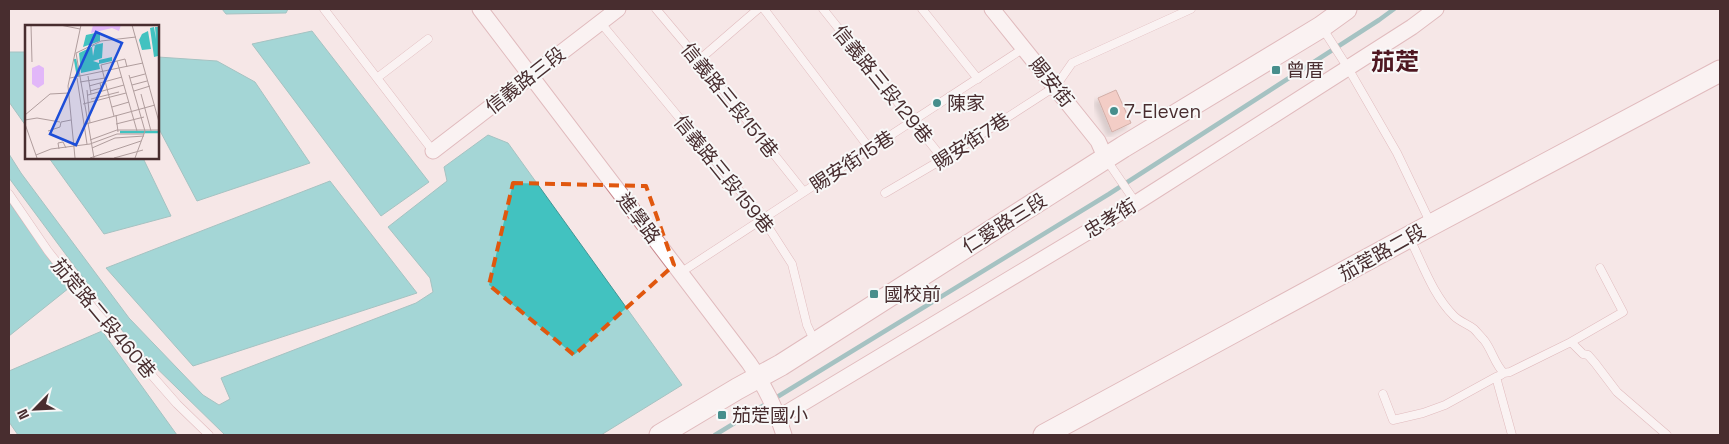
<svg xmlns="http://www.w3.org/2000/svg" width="1729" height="444" font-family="'Space Grotesk','Noto Sans TC',sans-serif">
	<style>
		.water { fill: #42c2c0; stroke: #449594 }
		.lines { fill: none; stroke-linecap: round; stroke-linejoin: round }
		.stream { stroke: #449594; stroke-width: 4.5 }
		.building { fill: #f0ad9d; stroke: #a76a5c; filter: url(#shadow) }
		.lane-casing { stroke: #c7858b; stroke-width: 9 }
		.street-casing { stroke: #c7858b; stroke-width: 17 }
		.secondary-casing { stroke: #c7858b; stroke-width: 23 }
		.lane { stroke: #fff; stroke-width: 8 }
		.street { stroke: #fff; stroke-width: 15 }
		.secondary { stroke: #fff; stroke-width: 21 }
		.marked { fill: none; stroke: #e0570e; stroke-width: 4; stroke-dasharray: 10 6; stroke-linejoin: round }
		.poi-dot { fill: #468e8c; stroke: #f8f8f8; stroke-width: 2 }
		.labels { text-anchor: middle; stroke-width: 4; stroke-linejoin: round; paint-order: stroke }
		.poi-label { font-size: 19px; fill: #482d2f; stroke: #f8f8f8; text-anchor: start }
		.street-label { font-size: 19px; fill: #482d2f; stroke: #f8f8f8 }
		.district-label { font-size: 24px; font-weight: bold; fill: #4e1721; stroke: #f8f8f8 }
		.inset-river { fill: none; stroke: #42c2c0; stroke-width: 2.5 }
		.inset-road { fill: none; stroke: #b09d9d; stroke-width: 1 }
		.view { fill: #1d4ed8; fill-opacity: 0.15; stroke: #1d4ed8; stroke-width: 2.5 }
		.inset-edge { fill: none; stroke: #482d2f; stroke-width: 2.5 }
	</style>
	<defs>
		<filter id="shadow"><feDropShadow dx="-4.5" dy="4.5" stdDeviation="2.5" flood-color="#0004"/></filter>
	</defs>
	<rect width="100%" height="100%" fill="#f6e7e7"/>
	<path class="water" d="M 222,9 L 288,9 L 286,13 L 226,14 Z
		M 312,31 L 429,182 L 381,216 L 252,44 Z
		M 9,52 L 26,52 L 26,126 L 9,102 Z
		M 158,57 L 217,61 L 255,82 L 310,163 L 197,201 L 158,127 Z
		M 488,135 L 508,143 L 682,385 L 601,435 L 225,435 L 133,345 L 9,178 L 9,154 L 21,173 L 129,318 L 203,395 L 219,405 L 230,399 L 221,378 L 416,303 L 433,292 L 430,278 L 388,227 L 447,181 L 444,167 Z
		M 49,158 L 143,158 L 171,216 L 104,234 Z
		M 330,181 L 417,293 L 193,366 L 106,268 Z
		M 9,202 L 69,288 L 9,336 Z
		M 102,331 L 177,435 L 18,435 L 9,422 L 9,371 Z"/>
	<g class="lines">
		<path class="stream" d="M 715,435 L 1109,194 L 1379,20 L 1394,9"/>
	</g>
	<path class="building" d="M 1116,90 L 1131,123 L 1112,132 L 1098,98 Z"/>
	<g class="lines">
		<g class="lane-casing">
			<path id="lane" d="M 324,9 L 433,151
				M 656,9 L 699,60 L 804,192
				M 764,9 L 870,149
				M 823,9 L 943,159
				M 922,9 L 978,79
				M 600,22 L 763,219 L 792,264 L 807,325 L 815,342
				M 1323,29 L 1348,68 L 1397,153 L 1431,224
				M 699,60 L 758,9
				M 377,78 L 428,39
				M 1106,159 L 1136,203
				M 885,193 L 943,159 L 1056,86 L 1072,63 L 1191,9
				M 9,194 L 48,251 L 98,314 L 177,404 L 209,435
				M 1410,239 C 1423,265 1433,295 1454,316 C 1460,322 1468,324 1474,329 C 1477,332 1481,337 1484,340 C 1492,350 1495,365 1504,373 L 1510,372 L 1571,342 L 1583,354 L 1588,355 L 1595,363 L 1617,392 L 1667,435
				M 680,273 L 1024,48
				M 1571,342 L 1623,312 L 1600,268
				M 1501,375 L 1496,377 L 1512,435
				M 1383,394 L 1393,420 L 1423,413 L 1445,405 L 1496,377"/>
		</g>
		<g class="street-casing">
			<path id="street" d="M 480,9 L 749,363 C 766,388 775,407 784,435
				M 992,9 L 1098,141 L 1106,159
				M 433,151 L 618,9
				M 778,418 L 1136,203 L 1412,27 L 1436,9"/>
		</g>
		<g class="secondary-casing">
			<path id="secondary" d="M 660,435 L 737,389 L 781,365 L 1123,147 L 1321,27 L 1346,9
				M 1044,435 L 1431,225 L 1720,71"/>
		</g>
		<use href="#lane" class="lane"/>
		<use href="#street" class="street"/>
		<use href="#secondary" class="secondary"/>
	</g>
	<path d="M0 0H1729V444H0ZM 513,183 L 646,186 L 674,265 L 574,355 L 489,285 Z" fill="#f6e7e7" fill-opacity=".55" fill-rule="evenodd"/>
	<path class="marked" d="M 513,183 L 646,186 L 674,265 L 574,355 L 489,285 Z"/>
	<g class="poi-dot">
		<rect x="1271" y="65" width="10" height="10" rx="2.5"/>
		<circle cx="937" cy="103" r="5"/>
		<circle cx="1114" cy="111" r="5"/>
		<rect x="869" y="289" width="10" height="10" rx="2.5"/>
		<rect x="717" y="410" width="10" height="10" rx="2.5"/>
	</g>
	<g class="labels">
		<g class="poi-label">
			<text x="1286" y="77">曾厝</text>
			<text x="947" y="110">陳家</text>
			<text x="1124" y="118">7-Eleven</text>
			<text x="884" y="301">國校前</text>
			<text x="732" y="422">茄萣國小</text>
		</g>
		<g class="street-label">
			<text transform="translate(525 80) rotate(-38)" y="7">信義路三段</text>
			<text transform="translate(1052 82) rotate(51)" y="7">賜安街</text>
			<text transform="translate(883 84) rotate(51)" y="7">信義路三段129巷</text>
			<text transform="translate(730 100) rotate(51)" y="7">信義路三段151巷</text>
			<text transform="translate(971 141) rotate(-33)" y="7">賜安街7巷</text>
			<text transform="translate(852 161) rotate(-33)" y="7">賜安街15巷</text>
			<text transform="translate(724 174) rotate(51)" y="7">信義路三段159巷</text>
			<text transform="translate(639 218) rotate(53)" y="7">進學路</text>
			<text transform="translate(1110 218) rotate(-31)" y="7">忠孝街</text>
			<text transform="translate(1004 223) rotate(-32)" y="7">仁愛路三段</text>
			<text transform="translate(1382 252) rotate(-29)" y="7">茄萣路二段</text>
			<text transform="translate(104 318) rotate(50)" y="7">茄萣路二段460巷</text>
		</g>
		<g class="district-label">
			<text x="1395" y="70">茄萣</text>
		</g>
	</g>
	<g transform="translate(25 25)">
		<rect width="134" height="134" fill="#f6e7e7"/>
		<path d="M 68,0 L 96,0 L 94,6 L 87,3 L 66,8 ZM 14,40 L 19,43 L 19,59 L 13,63 L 7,59 L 7,43 Z" fill="#e2b7f9"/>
		<path d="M 129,2 L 131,14 L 130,2 L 134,2 L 133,31 L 129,32 L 125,3 ZM 123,6 L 126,24 L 117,25 L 114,15 L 117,9 ZM 75,7 L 75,16 L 58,22 L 61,10 ZM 75,18 L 67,21 L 68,31 L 70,20 L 78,18 L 77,33 L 68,36 L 74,38 L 74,35 L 87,32 L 87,36 L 74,39 L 75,44 L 56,48 L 54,28 Z" fill="#42c2c0"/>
		<path class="inset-river" d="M 50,34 L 53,51M 95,107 L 134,107"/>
		<path class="inset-road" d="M 6,0 L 7,37M 35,0 L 55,4M 107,0 L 134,97M 51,28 L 69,133M 51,28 L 76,16 L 111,12M 92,36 L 112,106M 104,50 L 120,106 L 110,133M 63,51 L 66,69M 45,53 L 118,38M 52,53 L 62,119M 105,53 L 120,49M 55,57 L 80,53M 107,60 L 122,56M 64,61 L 97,52M 62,65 L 65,98M 65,66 L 76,63 L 75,58M 109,66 L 125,61M 116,69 L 126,106M 63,70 L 99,60M 66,74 L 94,67M 58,79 L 101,68M 87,82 L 104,77M 0,90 L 25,69 L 44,68M 91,90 L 93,107M 89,91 L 76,40 L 100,34 L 102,42M 0,95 L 12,93 L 35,97M 0,99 L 12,133M 61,99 L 130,80M 91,99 L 119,92M 23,106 L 35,102 L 36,97 L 46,95M 65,115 L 92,105 L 134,105M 67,123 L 90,113 L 119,111M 34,124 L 33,118 L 38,117 L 41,123M 11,130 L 26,124 L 65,119 L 92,109 L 119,109M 50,133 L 43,61 L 56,0M 65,133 L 116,116M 89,133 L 118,125"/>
		<path class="view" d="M 71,7 L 97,18 L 51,120 L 25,109 Z"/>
		<rect width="134" height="134" class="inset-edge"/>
	</g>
	<rect width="1729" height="444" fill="none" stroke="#482d2f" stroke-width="20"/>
	<g transform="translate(35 409) rotate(246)" stroke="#f8f8f8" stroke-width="4" paint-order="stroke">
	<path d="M0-4L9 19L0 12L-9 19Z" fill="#482d2f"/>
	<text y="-8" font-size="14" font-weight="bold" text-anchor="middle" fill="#482d2f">N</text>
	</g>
</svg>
